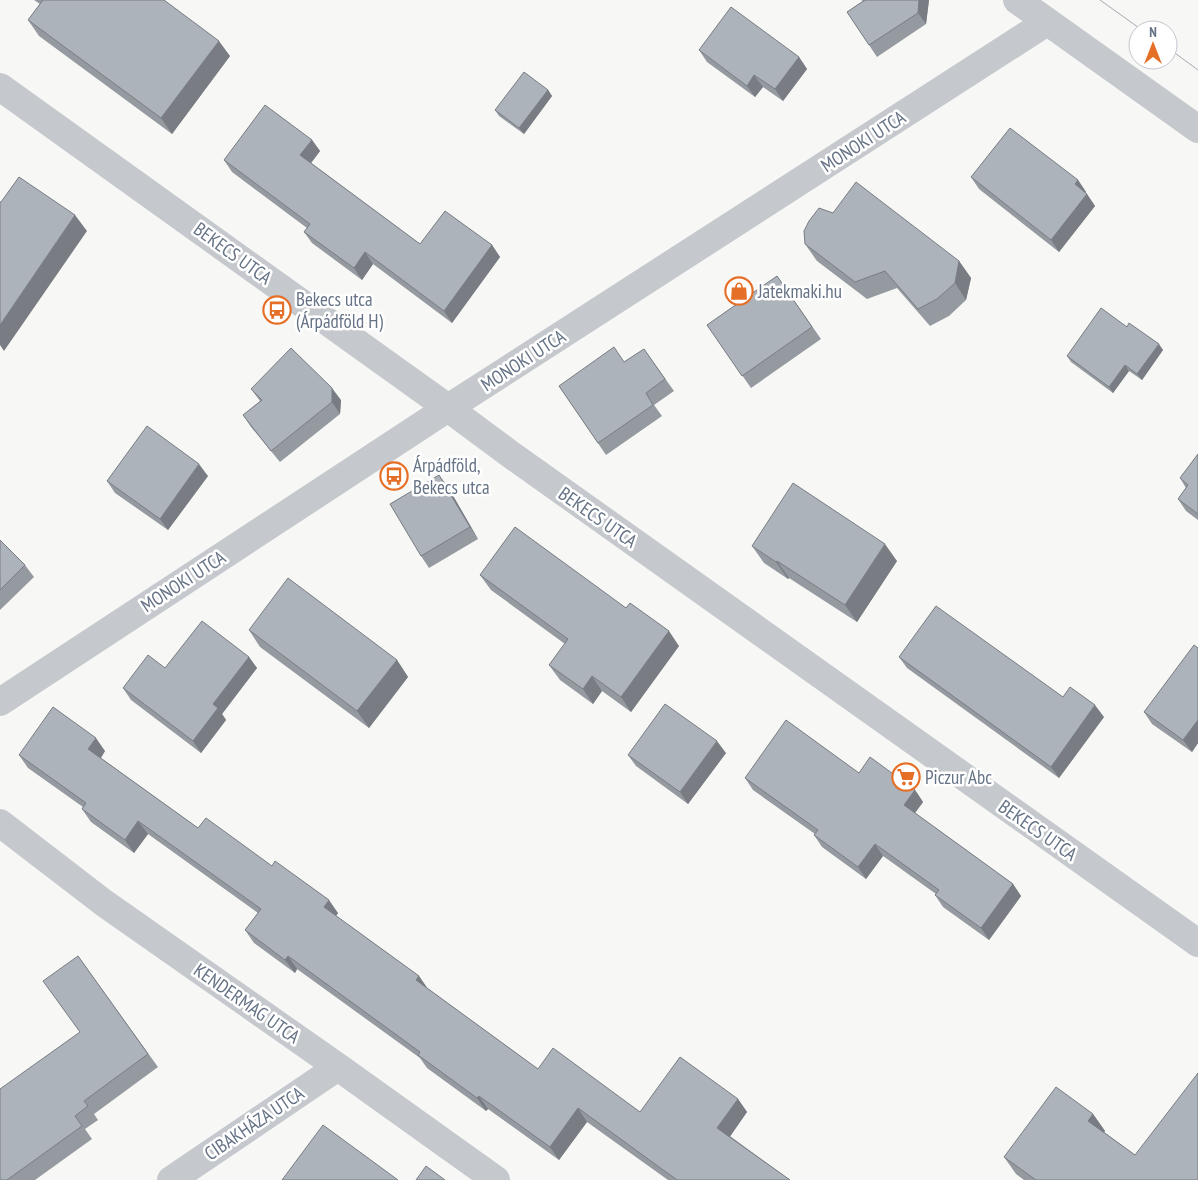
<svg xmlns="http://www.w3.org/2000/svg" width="1198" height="1180" font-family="'PT Sans Narrow',sans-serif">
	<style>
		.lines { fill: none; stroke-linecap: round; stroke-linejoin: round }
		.minor { stroke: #c5c8cc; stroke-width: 28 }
		.tertiary { stroke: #c5c8cc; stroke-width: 28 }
		.tram { stroke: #a5aab1; stroke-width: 1 }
		.wall { fill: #959aa1 }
		.shaded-wall { fill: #797d83 }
		.building { fill: #adb3bb; stroke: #797d83 }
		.labels { text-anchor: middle; stroke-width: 5; stroke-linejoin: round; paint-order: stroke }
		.street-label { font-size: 19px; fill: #667386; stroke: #fff }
		.poi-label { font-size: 19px; fill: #667386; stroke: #fff; text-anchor: start }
	</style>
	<rect width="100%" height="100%" fill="#f7f8f5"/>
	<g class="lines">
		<path class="minor" d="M 1017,0 L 1198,129
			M 1047,22 L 448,408 L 510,454 L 1198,943
			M 0,823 L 104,903 L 338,1067 L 496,1180
			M 171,1180 L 338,1067"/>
		<path class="tertiary" d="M 0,87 L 448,408 L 0,702"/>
		<path class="tram" d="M 1100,0 L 1142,30
			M 1168,48 L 1198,70"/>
	</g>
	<path class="wall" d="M 34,0 L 164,0 L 230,56 L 172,134 L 39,36 L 28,20 L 40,4 Z
		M 861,0 L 929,0 L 926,24 L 877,57 L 847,12 L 863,1 Z
		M 699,50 L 799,57 L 807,69 L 783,101 L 763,87 L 755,97 L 707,62 Z
		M 548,90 L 552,96 L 524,134 L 499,116 L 495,110 Z
		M 312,140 L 320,151 L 311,163 L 420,244 L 492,245 L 500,257 L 452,323 L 373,264 L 362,280 L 312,243 L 304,232 L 307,228 L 232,172 L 224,160 Z
		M 971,177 L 1078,180 L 1086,192 L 1086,193 L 1095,206 L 1059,252 L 979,189 Z
		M 805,244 L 959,261 L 971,278 L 966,300 L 949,316 L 930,326 L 897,288 L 867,299 L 817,261 Z
		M 777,276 L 821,339 L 751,388 L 707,325 Z
		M 1127,327 L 1163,350 L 1142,380 L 1129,371 L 1113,393 L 1071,362 L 1067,356 Z
		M 644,349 L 674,391 L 654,405 L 662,416 L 606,455 L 559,386 L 624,362 Z
		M 251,389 L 341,400 L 340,414 L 280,462 L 251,427 L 243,415 L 260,401 Z
		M 1198,454 L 1198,520 L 1186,511 L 1178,499 L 1186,488 L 1180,478 Z
		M 208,476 L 168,530 L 115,493 L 107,481 Z
		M 448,487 L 478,539 L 429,568 L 421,556 Z
		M 0,540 L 25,565 L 34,577 L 0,610 Z
		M 752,546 L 897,561 L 857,622 L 789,578 L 788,579 L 764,563 Z
		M 480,575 L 626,608 L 679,646 L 631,712 L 602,691 L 593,704 L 560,680 L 549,665 L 565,644 L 491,590 Z
		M 249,630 L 397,660 L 408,677 L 369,728 L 260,647 Z
		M 1198,648 L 1198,743 L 1192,752 L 1152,724 L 1144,712 Z
		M 249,657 L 257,668 L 222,714 L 226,720 L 201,753 L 131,700 L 123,688 L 165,668 Z
		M 899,657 L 1063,697 L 1104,717 L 1059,778 L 907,668 Z
		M 105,751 L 101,758 L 198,828 L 338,913 L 336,916 L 419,976 L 427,988 L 538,1069 L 640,1112 L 738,1099 L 747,1112 L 730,1136 L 790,1180 L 668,1180 L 587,1122 L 559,1160 L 488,1109 L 486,1111 L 427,1068 L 420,1058 L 297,969 L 295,973 L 254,943 L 245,930 L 258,913 L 148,834 L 134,853 L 91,822 L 82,809 L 83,807 L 28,768 L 19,755 Z
		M 726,753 L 688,804 L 636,766 L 628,755 Z
		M 859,773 L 915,790 L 923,802 L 915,813 L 1013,884 L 1021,896 L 989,940 L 943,907 L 935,895 L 936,894 L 883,856 L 866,879 L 822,847 L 814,835 L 815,834 L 753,790 L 745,778 Z
		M 78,956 L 158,1067 L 94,1114 L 98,1120 L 85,1129 L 92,1139 L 35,1180 L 0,1180 L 80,1032 Z
		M 1093,1114 L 1105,1131 L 1104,1132 L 1135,1155 L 1198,1180 L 1024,1180 L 1016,1174 L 1004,1157 Z"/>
	<path class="shaded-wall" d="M 919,0 L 929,0 L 926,24 L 918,13 Z
		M 219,41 L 230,56 L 172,134 L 161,118 Z
		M 799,57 L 807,69 L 783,101 L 775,89 Z
		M 754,75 L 763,87 L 755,97 L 747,86 Z
		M 548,90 L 552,96 L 524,134 L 519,128 Z
		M 312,140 L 320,151 L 308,167 L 300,155 Z
		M 1078,180 L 1086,192 L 1083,196 L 1075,184 Z
		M 1087,194 L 1095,206 L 1059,252 L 1051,240 Z
		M 75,215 L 87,231 L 4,351 L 0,345 L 0,325 Z
		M 492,245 L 500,257 L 452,323 L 444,311 Z
		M 365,252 L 373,264 L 362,280 L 354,268 Z
		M 959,261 L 971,278 L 966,300 L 955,283 Z
		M 1159,344 L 1163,350 L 1142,380 L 1137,374 Z
		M 1125,365 L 1129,371 L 1113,393 L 1109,387 Z
		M 332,388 L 341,400 L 340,414 L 332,402 Z
		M 199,464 L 208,476 L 168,530 L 160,519 Z
		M 439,475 L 448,487 L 478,539 L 470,527 Z
		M 885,544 L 897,561 L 857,622 L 845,605 Z
		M 777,561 L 789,578 L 788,579 L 776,562 Z
		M 669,631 L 679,646 L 631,712 L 621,697 Z
		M 249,657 L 257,668 L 222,714 L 226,720 L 201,753 L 193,741 L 213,704 Z
		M 397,660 L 408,677 L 369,728 L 357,711 Z
		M 592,676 L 602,691 L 593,704 L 583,689 Z
		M 1095,705 L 1104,717 L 1059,778 L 1051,767 Z
		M 1198,720 L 1198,743 L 1192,752 L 1183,740 Z
		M 96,738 L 105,751 L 98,762 L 88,749 Z
		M 717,741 L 726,753 L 688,804 L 680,792 Z
		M 915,790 L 923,802 L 912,817 L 904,805 Z
		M 138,821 L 148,834 L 134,853 L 125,840 Z
		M 875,844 L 883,856 L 866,879 L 858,867 Z
		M 1013,884 L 1021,896 L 989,940 L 981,928 Z
		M 329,900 L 338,913 L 333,920 L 324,907 Z
		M 288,956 L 297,969 L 295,973 L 285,960 Z
		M 419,976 L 428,989 L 416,980 Z
		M 479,1096 L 488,1109 L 486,1111 L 477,1098 Z
		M 738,1099 L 747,1112 L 727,1141 L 717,1128 Z
		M 578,1108 L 587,1122 L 559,1160 L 550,1147 Z
		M 1093,1114 L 1105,1131 L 1100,1138 L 1088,1121 Z"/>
	<path class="building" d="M 43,0 L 164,0 L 219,41 L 161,118 L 28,20 Z
		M 865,0 L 919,0 L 918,13 L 869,45 L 847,12 Z
		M 731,7 L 799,57 L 775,89 L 754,75 L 747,86 L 699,50 Z
		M 524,72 L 548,90 L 519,128 L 495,110 Z
		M 265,105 L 312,140 L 300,155 L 420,244 L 445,211 L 492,245 L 444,311 L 365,252 L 354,268 L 304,232 L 310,224 L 224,160 Z
		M 1010,128 L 1078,180 L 1075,184 L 1087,194 L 1051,240 L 971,177 Z
		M 19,177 L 75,215 L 0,325 L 0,202 L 1,202 Z
		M 856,182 L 959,261 L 955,283 L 937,299 L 918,309 L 885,271 L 855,282 L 805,244 L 804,231 L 809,221 L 819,208 L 833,213 Z
		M 777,276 L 812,327 L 742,376 L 707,325 Z
		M 1101,308 L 1127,327 L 1129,323 L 1159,344 L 1137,374 L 1125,365 L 1109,387 L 1067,356 Z
		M 614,347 L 624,362 L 644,349 L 665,379 L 646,393 L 653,405 L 598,443 L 559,386 Z
		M 291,348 L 332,388 L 332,402 L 271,451 L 243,415 L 262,400 L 251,389 Z
		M 147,426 L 199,464 L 160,519 L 107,481 Z
		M 1198,454 L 1198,514 L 1178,499 L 1188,485 L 1180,478 Z
		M 439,475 L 470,527 L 421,556 L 390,504 Z
		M 793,483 L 885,544 L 845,605 L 777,561 L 776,562 L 752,546 Z
		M 515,527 L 626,608 L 630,603 L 669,631 L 621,697 L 592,676 L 583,689 L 549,665 L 568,639 L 480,575 Z
		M 0,540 L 25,565 L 0,590 Z
		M 288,578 L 397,660 L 357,711 L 249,630 Z
		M 936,606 L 1063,697 L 1070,687 L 1095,705 L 1051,767 L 899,657 Z
		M 202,621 L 249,657 L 213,704 L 218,708 L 193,741 L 123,688 L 148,655 L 165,668 Z
		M 1194,645 L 1198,648 L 1198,720 L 1183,740 L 1144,712 Z
		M 665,704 L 717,741 L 680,792 L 628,755 Z
		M 53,707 L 96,738 L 88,749 L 198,828 L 206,818 L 272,866 L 275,861 L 329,900 L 324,907 L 419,976 L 416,980 L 538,1069 L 553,1048 L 640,1112 L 680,1057 L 738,1099 L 717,1128 L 790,1180 L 677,1180 L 578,1108 L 550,1147 L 479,1096 L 477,1098 L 418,1055 L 420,1052 L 288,956 L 285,960 L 245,930 L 261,909 L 138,821 L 125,840 L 82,809 L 86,803 L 19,755 Z
		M 786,720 L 859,773 L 870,757 L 915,790 L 904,805 L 1013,884 L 981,928 L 935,895 L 939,890 L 875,844 L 858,867 L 814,835 L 818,830 L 745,778 Z
		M 78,956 L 148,1054 L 84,1101 L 88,1106 L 75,1116 L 82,1126 L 7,1180 L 0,1180 L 0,1089 L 80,1032 L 43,981 Z
		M 1198,1073 L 1198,1180 L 1036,1180 L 1004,1157 L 1056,1087 L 1093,1114 L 1088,1121 L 1135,1155 Z
		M 323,1125 L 398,1180 L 282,1180 Z
		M 426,1166 L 445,1180 L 416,1180 Z"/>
	<defs>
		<g id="shop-ring" transform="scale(1.4375)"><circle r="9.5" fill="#fff" stroke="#e66f27" stroke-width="1.5"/><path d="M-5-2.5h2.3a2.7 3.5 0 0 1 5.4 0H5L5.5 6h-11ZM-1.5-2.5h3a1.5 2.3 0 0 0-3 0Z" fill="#e66f27"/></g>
		<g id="bus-ring" transform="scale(1.4375)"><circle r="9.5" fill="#fff" stroke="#e66f27" stroke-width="1.5"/><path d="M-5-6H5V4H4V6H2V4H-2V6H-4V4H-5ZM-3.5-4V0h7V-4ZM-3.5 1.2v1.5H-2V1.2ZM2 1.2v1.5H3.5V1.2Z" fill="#e66f27"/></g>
		<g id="supermarket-ring" transform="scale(1.4375)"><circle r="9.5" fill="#fff" stroke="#e66f27" stroke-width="1.5"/><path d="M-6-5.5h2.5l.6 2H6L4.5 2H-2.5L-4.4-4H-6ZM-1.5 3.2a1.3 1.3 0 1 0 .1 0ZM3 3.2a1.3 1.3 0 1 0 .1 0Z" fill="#e66f27"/></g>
	</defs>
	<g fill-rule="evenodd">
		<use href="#shop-ring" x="739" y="291"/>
		<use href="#bus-ring" x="277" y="310"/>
		<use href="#bus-ring" x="394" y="476"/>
		<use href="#supermarket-ring" x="906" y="777"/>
	</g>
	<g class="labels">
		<g class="street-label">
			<text transform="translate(863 141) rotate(-33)" y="7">MONOKI UTCA</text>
			<text transform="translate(233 253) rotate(36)" y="7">BEKECS UTCA</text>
			<text transform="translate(523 360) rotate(-33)" y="7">MONOKI UTCA</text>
			<text transform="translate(598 517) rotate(35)" y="7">BEKECS UTCA</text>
			<text transform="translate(183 581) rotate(-33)" y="7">MONOKI UTCA</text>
			<text transform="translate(1038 830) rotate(35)" y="7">BEKECS UTCA</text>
			<text transform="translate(247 1003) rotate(35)" y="7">KENDERMAG UTCA</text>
			<text transform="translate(254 1123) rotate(-34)" y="7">CIBAKHÁZA UTCA</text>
		</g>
		<g class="poi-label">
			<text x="758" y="298">Jatekmaki.hu</text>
			<text x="296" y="306">Bekecs utca<tspan x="296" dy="22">(Árpádföld H)</tspan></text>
			<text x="413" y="472">Árpádföld,<tspan x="413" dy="22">Bekecs utca</tspan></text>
			<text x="925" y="784">Piczur Abc</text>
		</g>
	</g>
	<g transform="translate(1153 45)"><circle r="24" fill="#ffffff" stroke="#c2c7cf"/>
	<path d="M0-4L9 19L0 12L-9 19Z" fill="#e66f27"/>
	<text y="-8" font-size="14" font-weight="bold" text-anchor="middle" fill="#667386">N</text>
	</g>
</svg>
